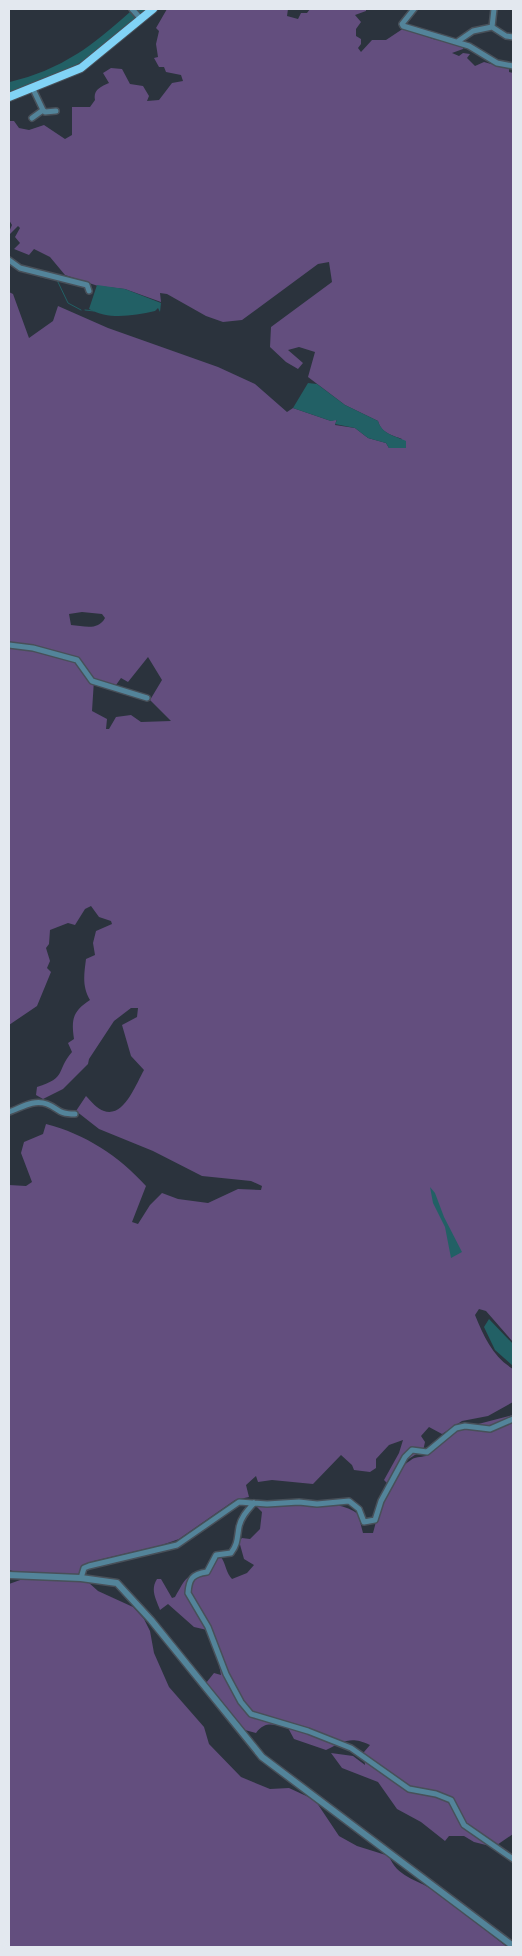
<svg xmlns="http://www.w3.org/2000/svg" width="522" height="1956" font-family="Jost,sans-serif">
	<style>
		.forest { fill: #634e7e; fill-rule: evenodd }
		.water { fill: #226065 }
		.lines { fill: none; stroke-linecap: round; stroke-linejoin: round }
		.stream { stroke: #226065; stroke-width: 1 }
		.river { stroke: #226065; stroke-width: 9 }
		.minor-casing { stroke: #485059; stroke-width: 8 }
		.tertiary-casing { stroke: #485059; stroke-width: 9 }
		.primary-casing { stroke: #485059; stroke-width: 10 }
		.minor { stroke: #53849a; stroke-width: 5 }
		.tertiary { stroke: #53849a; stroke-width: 6 }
		.primary { stroke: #81d3f6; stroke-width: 8 }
	</style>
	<rect width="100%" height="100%" fill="#2b333d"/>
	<path class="forest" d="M 167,9 L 288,9 L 287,16 L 298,19 L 301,13 L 307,13 L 310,9 L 366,9 L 366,11 L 355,15 L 361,22 L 356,29 L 356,36 L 361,39 L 361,44 L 358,48 L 361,52 L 372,40 L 386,40 L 404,28 L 433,39 L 464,46 L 463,49 L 452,53 L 459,56 L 463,53 L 470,54 L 467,58 L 475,66 L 484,62 L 509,69 L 509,72 L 513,73 L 513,1342 L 486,1311 L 479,1309 L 475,1315 C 484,1337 493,1357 513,1369 L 513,1402 L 488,1416 L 462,1421 L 442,1434 L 429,1427 L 421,1436 L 425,1442 L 423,1451 C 405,1459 398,1467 387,1483 L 384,1480 L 399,1453 L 403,1440 L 389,1445 L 376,1459 L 376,1468 L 370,1472 L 354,1470 L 352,1465 L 341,1455 L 313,1484 L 272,1480 L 258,1482 L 256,1476 L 246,1485 L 249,1497 L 235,1500 L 179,1539 L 162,1545 L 94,1561 L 83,1575 L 20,1573 L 9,1570 L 9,1185 L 26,1186 L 32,1182 L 21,1153 L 24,1142 L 43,1134 L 46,1124 C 85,1134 119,1156 146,1186 L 132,1222 L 138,1224 L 150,1205 L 162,1193 L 178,1199 L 208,1203 L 238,1189 L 261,1190 L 262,1186 L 251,1181 L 202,1176 L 153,1151 L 99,1129 L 76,1111 L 86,1096 C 91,1101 97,1109 104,1111 C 124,1118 136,1084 144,1070 L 131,1056 L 122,1025 L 137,1017 L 138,1008 L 131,1008 L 114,1021 L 89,1059 L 88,1064 L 63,1089 L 43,1099 L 36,1095 L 37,1087 C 68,1077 55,1072 72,1052 L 68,1043 L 74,1039 C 71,1019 73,1011 90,1000 C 82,986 84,975 86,959 L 95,955 L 93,943 L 96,931 L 112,924 L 111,921 L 99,917 L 91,906 L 85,909 L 75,925 L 68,923 L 50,930 L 49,944 L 46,948 L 50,961 L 47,968 L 51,972 L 37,1006 L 9,1025 L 9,292 L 13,294 L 29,338 L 53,321 L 58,306 L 108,328 L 218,367 L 255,384 L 287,412 L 293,408 L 331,421 L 337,419 L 335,425 L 355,428 L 368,438 L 386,443 L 389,448 L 395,448 L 402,439 C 392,435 381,433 378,421 L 345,405 L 308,377 L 315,352 L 299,347 L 288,350 L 303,363 L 298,369 L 286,362 L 270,347 L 271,327 L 332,282 L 329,262 L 318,264 L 242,320 L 223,322 L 206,316 L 167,294 L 160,293 L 161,302 L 125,289 L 98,286 L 65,275 L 50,257 L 34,249 L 29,255 L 14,249 L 20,243 L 15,237 L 20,228 L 18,226 L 10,234 L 9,232 L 12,225 L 9,220 L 9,121 L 14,121 L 19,128 L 29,130 L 44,125 L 65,139 L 72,135 L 72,107 L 90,107 L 95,100 C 93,90 100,87 109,83 L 103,73 L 111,68 L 122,69 L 130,84 L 143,86 L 149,96 L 147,101 L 159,100 L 172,83 L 183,81 L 181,75 L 166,72 L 164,67 L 159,67 L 154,58 L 158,57 L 156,44 L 159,31 L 156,28 ZM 82,612 L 102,614 L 105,618 C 98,631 84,626 71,625 L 69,614 ZM 148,657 L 162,680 L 150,700 L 171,721 L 141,722 L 131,715 L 116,717 L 109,729 L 106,729 L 107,719 L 92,711 L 94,680 L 116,685 L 121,678 L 128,682 Z
		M 513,1415 L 513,1834 L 494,1847 L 474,1842 L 464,1836 L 449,1836 L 445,1841 L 421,1822 L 397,1809 L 378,1782 L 342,1768 L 331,1753 L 353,1756 L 365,1765 L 364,1752 L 370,1745 C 350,1736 345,1741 326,1750 L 294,1739 L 287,1726 C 273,1726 266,1720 256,1733 L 241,1729 L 206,1683 L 214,1673 L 221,1675 L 214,1639 L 207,1630 L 194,1627 L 168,1604 L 160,1610 C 156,1599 150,1590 157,1579 L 161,1579 L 172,1598 L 175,1597 C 187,1576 184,1578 207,1568 L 209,1561 L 221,1557 C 226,1564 226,1573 232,1579 L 247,1573 L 254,1565 L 244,1559 L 239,1541 L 242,1538 L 250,1539 L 260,1529 L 262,1512 L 256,1506 C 282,1504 337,1497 358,1514 L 363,1533 L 373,1533 C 379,1510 389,1473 411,1460 C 414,1457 421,1457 426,1456 L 430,1445 L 459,1429 Z
		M 23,1579 L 88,1582 L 98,1591 L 133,1607 L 144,1619 L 150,1631 L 154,1653 L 169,1687 L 204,1727 L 209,1744 L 241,1777 L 270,1789 L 289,1788 L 315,1800 L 339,1836 L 357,1846 L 389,1856 C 397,1877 416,1879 433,1890 C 459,1906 482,1928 507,1947 L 9,1947 L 9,1584 Z"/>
	<path class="water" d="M 97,285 L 125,289 L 161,303 L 160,312 L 158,308 L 155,311 C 132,316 109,320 89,309 Z
		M 308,383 L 317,384 L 345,405 L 378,421 C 382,434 395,436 406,441 L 406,448 L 389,448 L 386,443 L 368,438 L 355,428 L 335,424 L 337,420 L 331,421 L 293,408 Z
		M 430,1187 L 435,1193 L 444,1217 L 462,1252 L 451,1258 L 445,1227 L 433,1203 Z
		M 489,1319 L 513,1344 L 513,1366 L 495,1350 L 484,1327 Z"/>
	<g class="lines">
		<path class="stream" d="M 33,274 L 41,277
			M 45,278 L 51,278
			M 57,280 L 68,303 L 81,310
			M 85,310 L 94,311"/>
		<path class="river" d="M 9,87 C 66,74 98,47 140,9"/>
		<g class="minor-casing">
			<path id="minor" d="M 132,9 L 141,19
				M 414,9 L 402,24 L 403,26 L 469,46 L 497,63 L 513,66
				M 492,27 L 494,9
				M 457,42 L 473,31 L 492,27 L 506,36 L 513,37
				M 33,89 L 43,110 L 45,112 L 56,111
				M 32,118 L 43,110
				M 9,260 L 20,268 L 87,285 L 89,291
				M 9,645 L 33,648 L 77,660 L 92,681 L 147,698
				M 9,1112 C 21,1108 33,1099 47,1104 C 60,1109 57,1114 75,1114
				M 254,1503 C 248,1510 241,1517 239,1527 C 237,1538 238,1544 231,1553 L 216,1555 L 207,1572 C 192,1574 189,1579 188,1593 L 208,1627 L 226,1674 L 241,1702 L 251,1714 L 308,1731 L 351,1748 L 409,1789 L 436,1794 L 451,1800 L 464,1825 L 513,1859
				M 81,1578 L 84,1568 L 89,1566 L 177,1545 L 239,1502 L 267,1504 L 299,1502 L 317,1504 L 349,1501 L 359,1509 L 364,1522 L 375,1520 L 381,1501 L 405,1457 L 412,1450 L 427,1452 L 456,1428 L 465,1426 L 490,1429 L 513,1419"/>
		</g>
		<g class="tertiary-casing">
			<path id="tertiary" d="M 9,1575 L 81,1578 L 117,1583 L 151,1620 L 262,1757 L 513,1946"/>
		</g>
		<g class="primary-casing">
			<path id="primary" d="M 9,97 L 81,68 L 153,9"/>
		</g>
		<use href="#minor" class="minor"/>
		<use href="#tertiary" class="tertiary"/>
		<use href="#primary" class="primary"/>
	</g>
	<rect width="522" height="1956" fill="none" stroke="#e3e8ef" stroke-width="20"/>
</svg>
